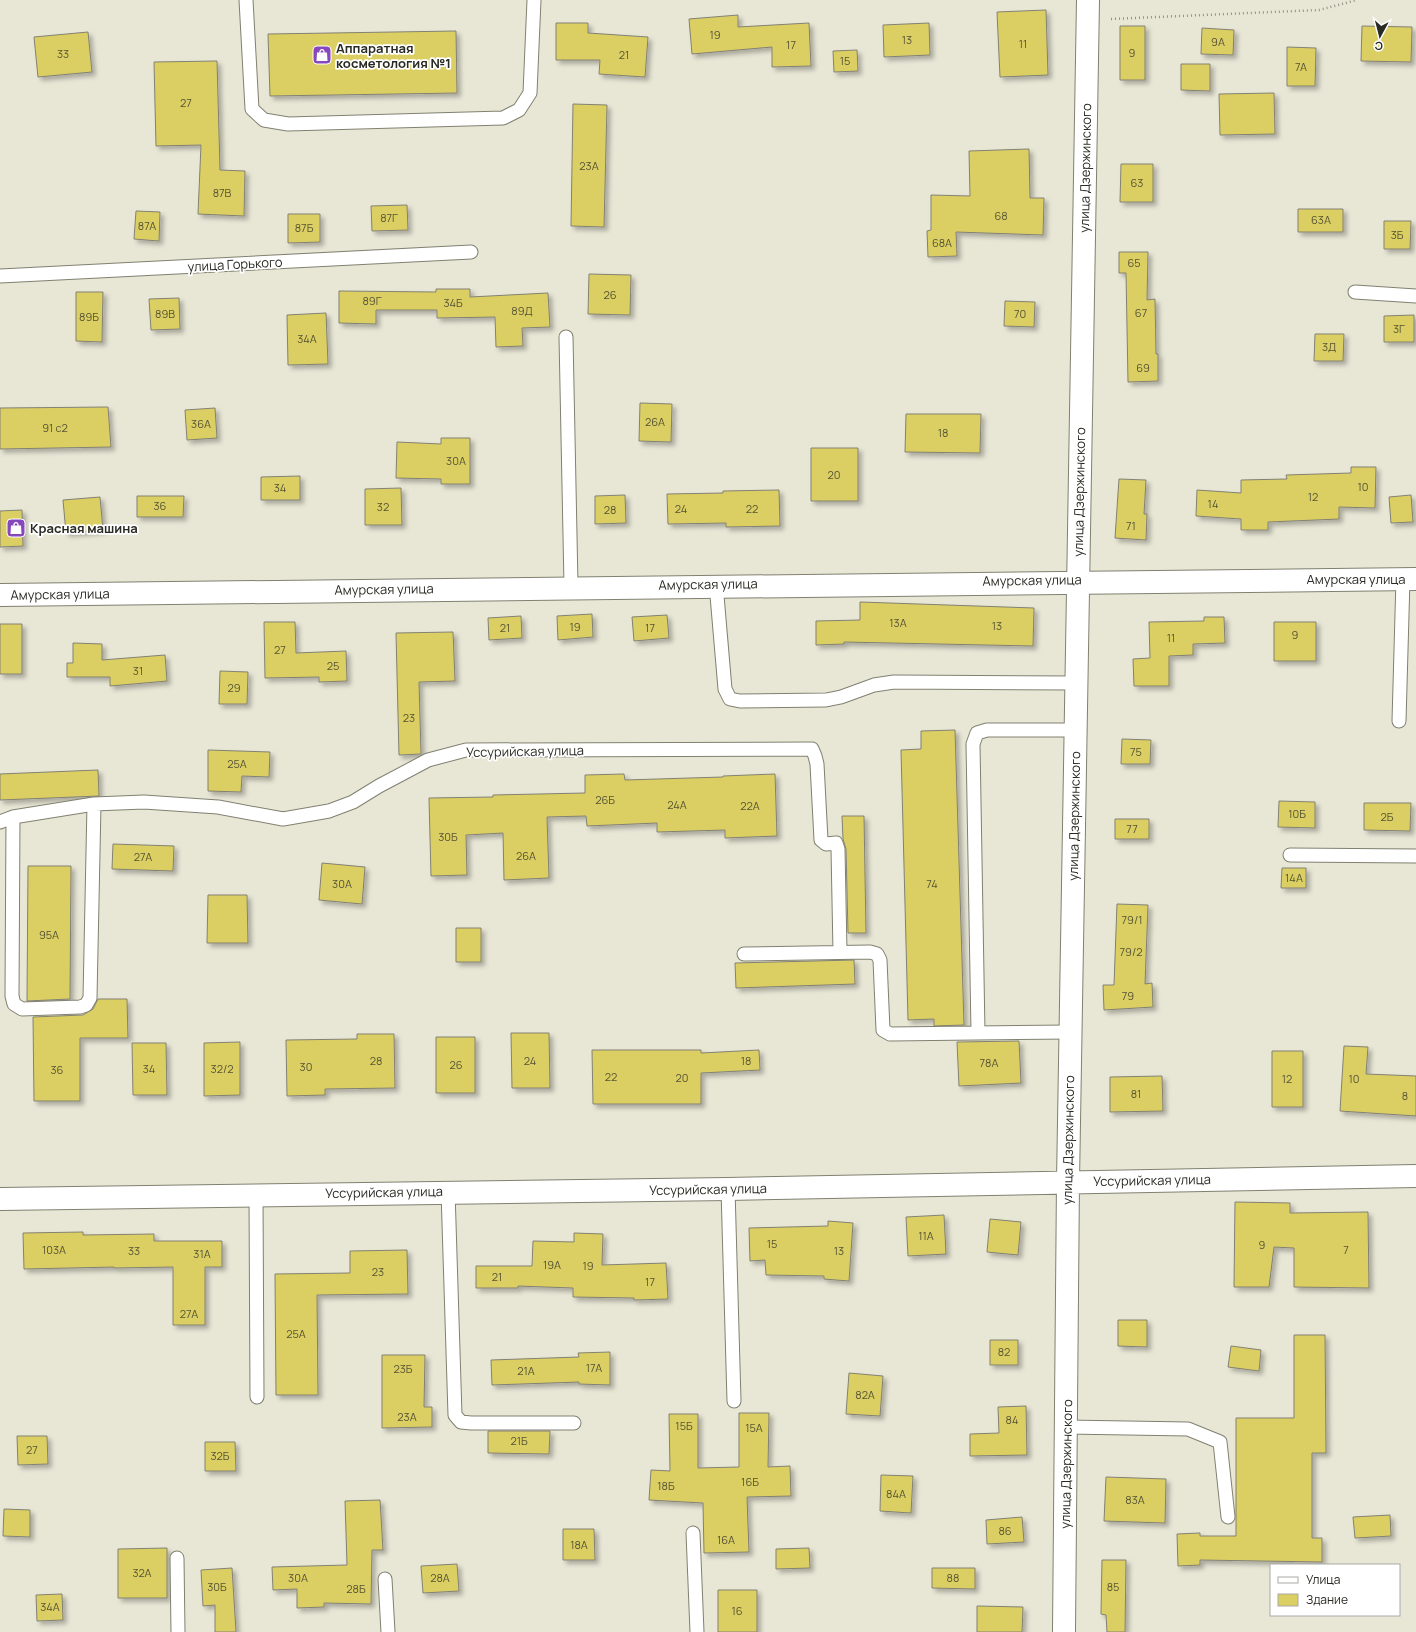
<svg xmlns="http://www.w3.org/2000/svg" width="1416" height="1632" font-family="Manrope,sans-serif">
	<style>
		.building { fill: #dbcf63; stroke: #838173; filter: url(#shadow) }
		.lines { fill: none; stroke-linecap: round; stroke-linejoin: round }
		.lane-casing { stroke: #818071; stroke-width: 15 }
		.street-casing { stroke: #818071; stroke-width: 24 }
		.path { stroke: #929185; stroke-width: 2.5; stroke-dasharray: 1 3; stroke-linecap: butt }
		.lane { stroke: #fff; stroke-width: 13 }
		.street { stroke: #fff; stroke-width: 22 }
		.labels { text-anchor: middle; stroke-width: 3.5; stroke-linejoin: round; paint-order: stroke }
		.number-label { font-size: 11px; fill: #565334 }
		.poi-label { font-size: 13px; font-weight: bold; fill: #2a2a24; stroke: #fff; text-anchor: start }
		.street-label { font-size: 13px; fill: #2a2a24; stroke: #fff }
	</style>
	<defs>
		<filter id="shadow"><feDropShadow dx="3.5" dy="3.5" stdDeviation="2" flood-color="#0004"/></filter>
	</defs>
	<rect width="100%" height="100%" fill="#e8e7d6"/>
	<path class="building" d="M 1046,10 L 1048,75 L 1000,77 L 997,12 Z
		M 738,15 L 738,27 L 809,23 L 811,66 L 772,67 L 772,47 L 692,54 L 689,19 Z
		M 556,23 L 588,23 L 588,33 L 648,37 L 645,77 L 599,74 L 600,60 L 556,60 Z
		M 929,23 L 930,55 L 884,57 L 883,25 Z
		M 1120,26 L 1145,26 L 1145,80 L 1120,80 Z
		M 1362,26 L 1412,27 L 1411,62 L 1361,61 Z
		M 1202,28 L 1234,30 L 1233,55 L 1201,54 Z
		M 456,31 L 457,93 L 270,96 L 268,34 Z
		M 88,32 L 92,72 L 38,77 L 34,37 Z
		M 1287,47 L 1316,48 L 1315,86 L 1287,86 Z
		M 857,50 L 858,71 L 834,72 L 833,51 Z
		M 217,61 L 220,170 L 245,171 L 244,216 L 198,214 L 201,145 L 156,146 L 154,62 Z
		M 1181,64 L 1210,64 L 1210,91 L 1181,90 Z
		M 1274,93 L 1275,134 L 1220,135 L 1219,94 Z
		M 573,104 L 607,105 L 604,227 L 571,226 Z
		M 1029,149 L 1030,198 L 1044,198 L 1043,235 L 956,232 L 957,256 L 928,257 L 927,231 L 931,230 L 931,195 L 970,196 L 969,151 Z
		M 1121,164 L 1153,164 L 1153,202 L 1120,202 Z
		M 407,205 L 408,230 L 372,231 L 371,206 Z
		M 1298,209 L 1343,209 L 1343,232 L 1298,232 Z
		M 136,211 L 160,212 L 159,241 L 134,239 Z
		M 288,214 L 320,214 L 320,242 L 288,243 Z
		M 1384,221 L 1411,221 L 1410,249 L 1384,249 Z
		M 1119,252 L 1148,252 L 1147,300 L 1155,299 L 1156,354 L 1158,354 L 1158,381 L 1128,382 L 1126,273 L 1119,273 Z
		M 589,274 L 631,275 L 630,315 L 588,314 Z
		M 436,289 L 470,289 L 470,297 L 548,293 L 550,327 L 522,328 L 523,346 L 496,347 L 495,317 L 437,318 L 437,310 L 376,310 L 376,324 L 339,323 L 339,291 L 436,292 Z
		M 76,292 L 103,292 L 102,342 L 76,341 Z
		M 179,298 L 180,329 L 151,330 L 149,299 Z
		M 1005,301 L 1035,302 L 1034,327 L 1004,326 Z
		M 326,313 L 328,364 L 288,365 L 287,315 Z
		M 1414,315 L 1414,342 L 1384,342 L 1384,316 Z
		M 1315,334 L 1344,334 L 1343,361 L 1314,361 Z
		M 640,403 L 672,404 L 671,442 L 639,441 Z
		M 108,407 L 111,447 L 0,449 L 0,408 Z
		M 215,408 L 217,438 L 187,440 L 185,410 Z
		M 906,414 L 981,414 L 980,453 L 905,452 Z
		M 441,438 L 470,438 L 470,484 L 441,484 L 441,479 L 396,478 L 397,442 L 441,444 Z
		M 811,448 L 858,448 L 858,501 L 811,501 Z
		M 1351,467 L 1376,467 L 1375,508 L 1339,507 L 1339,519 L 1268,522 L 1268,530 L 1241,530 L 1241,519 L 1196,516 L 1197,490 L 1241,493 L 1241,480 L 1287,479 L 1286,475 L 1351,473 Z
		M 300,476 L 300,500 L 261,500 L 261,477 Z
		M 1119,479 L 1146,480 L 1144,514 L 1147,514 L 1146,540 L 1115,538 Z
		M 401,488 L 402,525 L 365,525 L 365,489 Z
		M 779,490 L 780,526 L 726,527 L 726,523 L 668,524 L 667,494 L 723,493 L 723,491 Z
		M 625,495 L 626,523 L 595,524 L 595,496 Z
		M 1411,495 L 1413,522 L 1391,523 L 1389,497 Z
		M 137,496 L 184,496 L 183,517 L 137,517 Z
		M 100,497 L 103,530 L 66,533 L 63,500 Z
		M 22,510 L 23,546 L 0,547 L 0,511 Z
		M 860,602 L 1034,608 L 1033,646 L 844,642 L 844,644 L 816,645 L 816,621 L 860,620 Z
		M 592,614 L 593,637 L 558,640 L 557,616 Z
		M 667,615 L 669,638 L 634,641 L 632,617 Z
		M 521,616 L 522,638 L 489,640 L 488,618 Z
		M 1204,617 L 1224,617 L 1225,643 L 1193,644 L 1193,655 L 1169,656 L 1169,686 L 1134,686 L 1133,659 L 1150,658 L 1149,622 L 1204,621 Z
		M 264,622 L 295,622 L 296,653 L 346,651 L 347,681 L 319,682 L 319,677 L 265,678 Z
		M 1274,622 L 1316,622 L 1316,661 L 1274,661 Z
		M 0,624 L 22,624 L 22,674 L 0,674 Z
		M 453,632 L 455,681 L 419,682 L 421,754 L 399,755 L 396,633 Z
		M 73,643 L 102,644 L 102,660 L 165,655 L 167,681 L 110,686 L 110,677 L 67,677 L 67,663 L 73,663 Z
		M 220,671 L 248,672 L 247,704 L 219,704 Z
		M 955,730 L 964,1025 L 934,1026 L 934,1019 L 908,1020 L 901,750 L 921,749 L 921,731 Z
		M 1122,739 L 1151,740 L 1150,764 L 1121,764 Z
		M 208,750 L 270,752 L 269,777 L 242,776 L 241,792 L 208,791 Z
		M 98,770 L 99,796 L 0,800 L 0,774 Z
		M 624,774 L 625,780 L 723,777 L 723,776 L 775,774 L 777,836 L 725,838 L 725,830 L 657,832 L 657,823 L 587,826 L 586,816 L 547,817 L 549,878 L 504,880 L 503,833 L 466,835 L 467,875 L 431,876 L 429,798 L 493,797 L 493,795 L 585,793 L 585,775 Z
		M 1279,801 L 1315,802 L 1315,828 L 1278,827 Z
		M 1364,803 L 1411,803 L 1410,831 L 1364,830 Z
		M 842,816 L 864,816 L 866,933 L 848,933 L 846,849 L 843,839 Z
		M 1115,819 L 1149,819 L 1149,839 L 1115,839 Z
		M 113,844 L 174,846 L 173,871 L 112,869 Z
		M 322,863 L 365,867 L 362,904 L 319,900 Z
		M 28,866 L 71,866 L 70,999 L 27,1001 Z
		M 1282,868 L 1306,868 L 1306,888 L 1281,888 Z
		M 208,895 L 247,895 L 248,943 L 207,943 Z
		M 1117,904 L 1148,905 L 1145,984 L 1152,983 L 1153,1007 L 1104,1010 L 1103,985 L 1114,985 Z
		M 456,928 L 481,928 L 481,962 L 456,962 Z
		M 854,960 L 855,984 L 736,988 L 735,963 Z
		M 98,999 L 127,999 L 128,1038 L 80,1038 L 80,1101 L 34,1101 L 33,1017 L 83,1015 L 93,1009 Z
		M 511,1033 L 549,1033 L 550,1088 L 512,1088 Z
		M 357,1034 L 394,1034 L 395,1088 L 325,1089 L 325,1095 L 287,1096 L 286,1040 L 357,1039 Z
		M 436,1037 L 475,1037 L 475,1093 L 436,1093 Z
		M 1019,1041 L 1021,1083 L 959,1086 L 957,1042 Z
		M 240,1042 L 240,1095 L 204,1096 L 204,1043 Z
		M 132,1043 L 166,1043 L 167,1095 L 133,1095 Z
		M 1344,1046 L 1368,1047 L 1366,1074 L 1416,1076 L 1416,1116 L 1340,1111 Z
		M 592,1050 L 701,1050 L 701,1053 L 759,1050 L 760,1070 L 701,1073 L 701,1104 L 593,1104 Z
		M 1272,1051 L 1303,1051 L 1303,1107 L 1272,1107 Z
		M 1162,1076 L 1163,1111 L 1110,1112 L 1110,1077 Z
		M 1235,1202 L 1290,1203 L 1290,1213 L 1368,1212 L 1369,1288 L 1294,1287 L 1294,1248 L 1274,1247 L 1269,1287 L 1234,1287 Z
		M 944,1215 L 946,1254 L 908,1256 L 906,1217 Z
		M 990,1219 L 1021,1222 L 1018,1255 L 987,1252 Z
		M 828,1221 L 853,1223 L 849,1281 L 824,1279 L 824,1276 L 766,1275 L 765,1260 L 750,1261 L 749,1228 L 828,1226 Z
		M 83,1232 L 83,1235 L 154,1234 L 154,1241 L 222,1241 L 222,1267 L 205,1267 L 205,1325 L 173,1325 L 173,1267 L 114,1268 L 114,1267 L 24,1269 L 23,1233 Z
		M 574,1233 L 603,1234 L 602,1265 L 666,1263 L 668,1299 L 634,1300 L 634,1298 L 573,1297 L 573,1288 L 518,1286 L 518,1288 L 476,1288 L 476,1266 L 532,1266 L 533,1241 L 574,1242 Z
		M 407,1250 L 408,1294 L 317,1295 L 318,1395 L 276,1395 L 275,1274 L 350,1273 L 350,1251 Z
		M 1118,1320 L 1147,1320 L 1147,1347 L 1118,1346 Z
		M 1294,1335 L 1325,1335 L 1326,1453 L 1312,1453 L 1312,1538 L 1322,1538 L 1322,1562 L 1200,1560 L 1200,1565 L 1178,1566 L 1177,1534 L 1200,1533 L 1200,1536 L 1236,1536 L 1236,1418 L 1294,1418 Z
		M 990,1340 L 1018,1340 L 1018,1365 L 990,1365 Z
		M 1231,1346 L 1261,1350 L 1259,1371 L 1228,1367 Z
		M 610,1352 L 610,1385 L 579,1384 L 579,1382 L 492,1385 L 491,1360 L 579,1357 L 578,1353 Z
		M 382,1355 L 425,1355 L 424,1407 L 432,1407 L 432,1427 L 382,1428 Z
		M 849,1373 L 883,1376 L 880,1416 L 846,1414 Z
		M 1026,1406 L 1027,1455 L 970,1456 L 970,1434 L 999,1433 L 998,1407 Z
		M 739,1413 L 769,1413 L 768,1467 L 790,1466 L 791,1496 L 747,1497 L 749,1552 L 704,1553 L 703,1503 L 649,1500 L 651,1470 L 670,1471 L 669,1414 L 698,1414 L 698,1468 L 739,1467 Z
		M 488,1431 L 550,1431 L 549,1454 L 488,1453 Z
		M 17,1436 L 47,1436 L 48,1464 L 18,1465 Z
		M 205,1442 L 235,1442 L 236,1471 L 205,1471 Z
		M 881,1475 L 913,1476 L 911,1513 L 880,1511 Z
		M 1106,1477 L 1166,1479 L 1165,1523 L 1104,1521 Z
		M 380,1500 L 383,1550 L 372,1550 L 371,1604 L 324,1603 L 324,1607 L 297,1608 L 297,1589 L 273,1590 L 272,1567 L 347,1565 L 345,1501 Z
		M 4,1509 L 30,1510 L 30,1537 L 3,1536 Z
		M 1390,1515 L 1391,1536 L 1355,1538 L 1353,1517 Z
		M 1022,1517 L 1024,1542 L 987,1544 L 986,1520 Z
		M 563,1529 L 594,1529 L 595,1560 L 563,1560 Z
		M 167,1548 L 167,1598 L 118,1598 L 118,1549 Z
		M 809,1548 L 810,1568 L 776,1569 L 776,1549 Z
		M 1102,1560 L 1126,1560 L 1125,1632 L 1107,1632 L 1106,1615 L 1101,1614 Z
		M 457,1564 L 459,1591 L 423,1593 L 421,1566 Z
		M 232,1568 L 236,1632 L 215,1632 L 215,1605 L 203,1606 L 201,1570 Z
		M 932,1568 L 975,1568 L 975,1589 L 932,1588 Z
		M 718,1590 L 757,1590 L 757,1632 L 718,1632 Z
		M 62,1594 L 63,1620 L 37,1621 L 36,1595 Z
		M 977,1606 L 1023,1607 L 1022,1632 L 977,1632 Z"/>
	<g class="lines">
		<g class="lane-casing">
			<path id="lane" d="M 246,0 L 252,109 L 264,120 L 288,124 L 503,118 L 519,110 L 530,93 L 534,0
				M 0,276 L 471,252
				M 1355,292 L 1416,296
				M 566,337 L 571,585
				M 716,584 L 725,689 L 730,699 L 740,701 L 826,700 L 841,697 L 874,685 L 894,682 L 1076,683
				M 1399,721 L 1403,579
				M 13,817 L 12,996 L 14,1004 L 22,1009 L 80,1007 L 86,1005 L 90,998 L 94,804
				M 0,822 L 13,817 L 94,804 L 144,802 L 218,807 L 283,819 L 329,811 L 353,802 L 379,786 L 428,760 L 466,750 L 812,749 L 815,756 L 817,764 L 821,840 L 826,844 L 836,843 L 838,849 L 840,952
				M 1290,855 L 1416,856
				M 744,954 L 870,952 L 877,954 L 880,960 L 883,1030 L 890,1034 L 1070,1032
				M 978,1033 L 973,744 L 977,733 L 987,730 L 1075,730
				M 728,1189 L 734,1401
				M 448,1191 L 455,1415 L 461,1422 L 471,1423 L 574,1423
				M 256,1194 L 257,1397
				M 1066,1427 L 1188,1429 L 1220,1442 L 1228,1517
				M 693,1533 L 697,1632
				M 177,1558 L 178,1632
				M 385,1579 L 388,1632"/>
		</g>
		<g class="street-casing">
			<path id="street" d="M 0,595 C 472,587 944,580 1416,579
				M 0,1199 L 728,1189 L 1416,1176
				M 1064,1632 L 1068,1181 L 1088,0"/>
		</g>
		<path class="path" d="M 1111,19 L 1319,10 L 1357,0"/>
		<use href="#lane" class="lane"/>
		<use href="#street" class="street"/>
	</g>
	<defs>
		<g id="shop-square" transform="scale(1)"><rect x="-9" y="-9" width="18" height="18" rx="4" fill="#8748bd" stroke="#fff"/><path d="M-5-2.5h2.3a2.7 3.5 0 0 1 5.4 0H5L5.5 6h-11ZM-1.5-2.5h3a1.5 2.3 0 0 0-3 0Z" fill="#fff"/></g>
	</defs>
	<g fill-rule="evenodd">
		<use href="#shop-square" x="322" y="55"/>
		<use href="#shop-square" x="16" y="528"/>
	</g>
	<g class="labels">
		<g class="number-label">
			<text x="715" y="39">19</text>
			<text x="907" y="44">13</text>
			<text x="1218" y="46">9А</text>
			<text x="1023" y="48">11</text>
			<text x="791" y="49">17</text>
			<text x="1132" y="57">9</text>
			<text x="63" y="58">33</text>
			<text x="624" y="59">21</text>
			<text x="845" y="65">15</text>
			<text x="1301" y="71">7А</text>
			<text x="186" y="107">27</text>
			<text x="589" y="170">23А</text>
			<text x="1137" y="187">63</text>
			<text x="222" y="197">87В</text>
			<text x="1001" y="220">68</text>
			<text x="389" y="222">87Г</text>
			<text x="1321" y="224">63А</text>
			<text x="147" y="230">87А</text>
			<text x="304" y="232">87Б</text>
			<text x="1397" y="239">3Б</text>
			<text x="942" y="247">68А</text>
			<text x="1134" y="267">65</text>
			<text x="610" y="299">26</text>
			<text x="372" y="305">89Г</text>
			<text x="453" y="307">34Б</text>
			<text x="522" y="315">89Д</text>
			<text x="1141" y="317">67</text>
			<text x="165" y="318">89В</text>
			<text x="1020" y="318">70</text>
			<text x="89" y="321">89Б</text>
			<text x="1399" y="333">3Г</text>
			<text x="307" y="343">34А</text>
			<text x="1329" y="351">3Д</text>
			<text x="1143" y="372">69</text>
			<text x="655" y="426">26А</text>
			<text x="201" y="428">36А</text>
			<text x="55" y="432">91 с2</text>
			<text x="943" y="437">18</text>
			<text x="456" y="465">30А</text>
			<text x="834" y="479">20</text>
			<text x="1363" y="491">10</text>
			<text x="280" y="492">34</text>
			<text x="1313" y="501">12</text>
			<text x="1213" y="508">14</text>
			<text x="160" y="510">36</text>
			<text x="383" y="511">32</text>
			<text x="681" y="513">24</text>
			<text x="752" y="513">22</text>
			<text x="610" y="514">28</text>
			<text x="1131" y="530">71</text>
			<text x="898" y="627">13А</text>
			<text x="997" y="630">13</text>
			<text x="575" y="631">19</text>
			<text x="505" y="632">21</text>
			<text x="650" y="632">17</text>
			<text x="1295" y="639">9</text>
			<text x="1171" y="642">11</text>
			<text x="280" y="654">27</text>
			<text x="333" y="670">25</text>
			<text x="138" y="675">31</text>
			<text x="234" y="692">29</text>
			<text x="409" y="722">23</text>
			<text x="1136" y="756">75</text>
			<text x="237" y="768">25А</text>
			<text x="605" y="804">26Б</text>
			<text x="677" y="809">24А</text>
			<text x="750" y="810">22А</text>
			<text x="1297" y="818">10Б</text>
			<text x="1387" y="821">2Б</text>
			<text x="1132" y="833">77</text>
			<text x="448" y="841">30Б</text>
			<text x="526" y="860">26А</text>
			<text x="143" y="861">27А</text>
			<text x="1294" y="882">14А</text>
			<text x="342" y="888">30А</text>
			<text x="932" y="888">74</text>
			<text x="1132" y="924">79/1</text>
			<text x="49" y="939">95А</text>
			<text x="1131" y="956">79/2</text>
			<text x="1128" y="1000">79</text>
			<text x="376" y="1065">28</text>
			<text x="530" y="1065">24</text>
			<text x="746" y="1065">18</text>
			<text x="989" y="1067">78А</text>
			<text x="456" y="1069">26</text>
			<text x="306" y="1071">30</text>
			<text x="149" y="1073">34</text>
			<text x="222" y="1073">32/2</text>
			<text x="57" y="1074">36</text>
			<text x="611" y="1081">22</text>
			<text x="682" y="1082">20</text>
			<text x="1287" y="1083">12</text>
			<text x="1354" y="1083">10</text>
			<text x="1136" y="1098">81</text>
			<text x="1405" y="1100">8</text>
			<text x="926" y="1240">11А</text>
			<text x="772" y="1248">15</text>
			<text x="1262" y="1249">9</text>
			<text x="54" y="1254">103А</text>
			<text x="1346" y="1254">7</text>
			<text x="134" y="1255">33</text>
			<text x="839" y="1255">13</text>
			<text x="202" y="1258">31А</text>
			<text x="552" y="1269">19А</text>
			<text x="588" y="1270">19</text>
			<text x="378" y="1276">23</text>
			<text x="497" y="1281">21</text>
			<text x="650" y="1286">17</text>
			<text x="189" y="1318">27А</text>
			<text x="296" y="1338">25А</text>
			<text x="1004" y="1356">82</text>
			<text x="594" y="1372">17А</text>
			<text x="403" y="1373">23Б</text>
			<text x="526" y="1375">21А</text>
			<text x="865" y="1399">82А</text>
			<text x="407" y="1421">23А</text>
			<text x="1012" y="1424">84</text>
			<text x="684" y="1430">15Б</text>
			<text x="754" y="1432">15А</text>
			<text x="519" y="1445">21Б</text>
			<text x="32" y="1454">27</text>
			<text x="220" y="1460">32Б</text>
			<text x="750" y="1486">16Б</text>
			<text x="666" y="1490">18Б</text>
			<text x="896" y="1498">84А</text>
			<text x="1135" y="1504">83А</text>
			<text x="1005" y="1535">86</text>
			<text x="726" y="1544">16А</text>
			<text x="579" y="1549">18А</text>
			<text x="142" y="1577">32А</text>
			<text x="298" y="1582">30А</text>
			<text x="440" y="1582">28А</text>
			<text x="953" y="1582">88</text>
			<text x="217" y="1591">30Б</text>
			<text x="1113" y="1591">85</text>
			<text x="356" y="1593">28Б</text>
			<text x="50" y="1611">34А</text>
			<text x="737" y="1615">16</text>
		</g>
		<g class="poi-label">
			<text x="336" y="53">Аппаратная<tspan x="336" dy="15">косметология №1</tspan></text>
			<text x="30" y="533">Красная машина</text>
		</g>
		<g class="street-label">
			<text transform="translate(1085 168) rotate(-89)" y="5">улица Дзержинского</text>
			<text transform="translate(235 264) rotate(-3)" y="5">улица Горького</text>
			<text transform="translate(1079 492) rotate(-89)" y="5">улица Дзержинского</text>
			<text x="1356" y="584">Амурская улица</text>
			<text transform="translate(1032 580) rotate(-1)" y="5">Амурская улица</text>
			<text transform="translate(708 584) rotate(-1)" y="5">Амурская улица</text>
			<text transform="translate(384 589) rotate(-1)" y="5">Амурская улица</text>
			<text transform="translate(60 594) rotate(-1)" y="5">Амурская улица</text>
			<text transform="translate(525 751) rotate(-1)" y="5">Уссурийская улица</text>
			<text transform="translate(1074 816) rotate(-89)" y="5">улица Дзержинского</text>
			<text transform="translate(1068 1140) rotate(-89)" y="5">улица Дзержинского</text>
			<text transform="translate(1152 1180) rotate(-1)" y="5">Уссурийская улица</text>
			<text transform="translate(708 1189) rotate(-1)" y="5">Уссурийская улица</text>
			<text transform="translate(384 1192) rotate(-1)" y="5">Уссурийская улица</text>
			<text transform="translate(1066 1464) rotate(-89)" y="5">улица Дзержинского</text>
		</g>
	</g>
	<rect x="1270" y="1564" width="130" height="52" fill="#ffffff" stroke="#aaaaa7"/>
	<rect x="1278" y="1577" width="20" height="6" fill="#ffffff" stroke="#aaaaa7"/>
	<text x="1306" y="1584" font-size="12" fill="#2a2a24">Улица</text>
	<rect x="1278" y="1594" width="20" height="12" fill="#dbcf63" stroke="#aaaaa7"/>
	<text x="1306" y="1604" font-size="12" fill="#2a2a24">Здание</text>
	<g transform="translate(1380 36) rotate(187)" stroke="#ffffff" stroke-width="3" paint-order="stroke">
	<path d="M0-3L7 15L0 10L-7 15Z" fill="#2a2a24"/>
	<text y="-6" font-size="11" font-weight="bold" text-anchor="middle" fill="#2a2a24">С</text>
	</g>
</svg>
